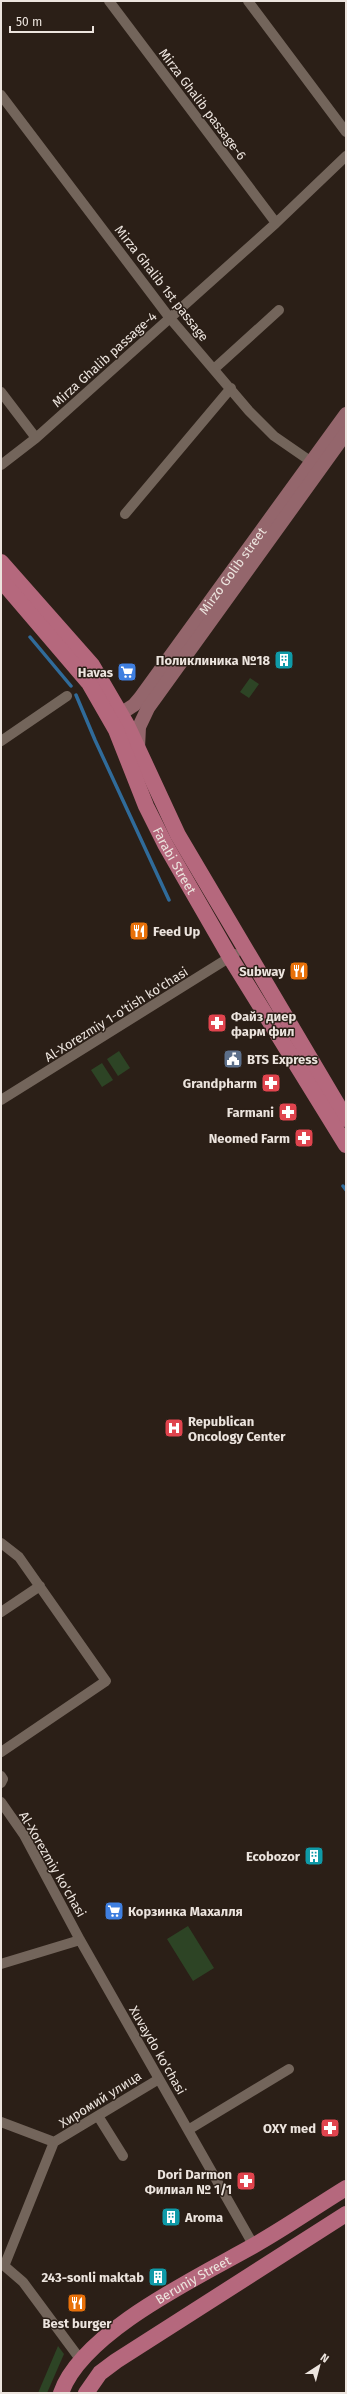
<svg xmlns="http://www.w3.org/2000/svg" width="347" height="2394" font-family="'Fira Sans',sans-serif">
	<style>
		.green { fill: #2d4425 }
		.lines { fill: none; stroke-linecap: round; stroke-linejoin: round }
		.stream { stroke: #306b9a; stroke-width: 3.5 }
		.street { stroke: #73655b; stroke-width: 10 }
		.secondary { stroke: #94666c; stroke-width: 14 }
		.primary { stroke: #b5687d; stroke-width: 16 }
		.labels { text-anchor: middle; stroke-width: 3; stroke-linejoin: round; paint-order: stroke }
		.street-label { font-size: 13px; fill: #ece4de; stroke: #2b1f17 }
		.poi-label { font-size: 13px; font-weight: bold; fill: #ece4de; stroke: #2b1f17; text-anchor: end }
	</style>
	<rect width="100%" height="100%" fill="#2b1f17"/>
	<path class="green" d="M 250,678 L 259,684 L 249,698 L 240,692 Z
		M 119,1051 L 130,1068 L 118,1076 L 107,1059 Z
		M 102,1063 L 113,1080 L 102,1087 L 91,1070 Z
		M 188,1926 L 214,1968 L 193,1981 L 167,1939 Z
		M 58,2346 L 64,2354 L 47,2393 L 38,2393 Z"/>
	<g class="lines">
		<path class="stream" d="M 30,637 L 71,686
			M 76,695 L 95,740 L 169,900
			M 343,1186 L 346,1190"/>
		<path class="street" d="M 109,1 L 276,223
			M 248,1 L 346,132
			M 1,95 L 169,317 L 249,411 L 274,436 L 316,465
			M 214,369 L 279,310
			M 1,392 L 36,438
			M 1,465 L 36,438 L 276,223 L 346,156
			M 125,514 L 231,388
			M 1,741 L 67,696
			M 1,1100 L 235,954
			M 1,1543 L 19,1557 L 106,1681 L 1,1752
			M 1,1612 L 40,1586
			M 1,1776 L 3,1779 L 1,1783
			M 1,1802 L 24,1835 L 80,1940 L 254,2246
			M 1,1964 L 80,1940
			M 98,2116 L 123,2156
			M 1,2122 L 54,2142
			M 188,2130 L 289,2069
			M 1,2263 L 23,2282 L 80,2359
			M 5,2264 L 54,2142 L 159,2079"/>
		<g class="secondary">
			<path id="s1" d="M 111,720 L 134,705 L 140,698 L 346,414"/>
			<path d="M 138,748 L 139,727 L 148,708 L 346,433"/>
		</g>
		<g class="primary">
			<path d="M 1,562 L 92,665 L 127,725 L 178,835 L 346,1119"/>
			<path id="s2" d="M 1,580 L 89,683 L 116,730 L 146,806 L 165,844 L 230,957 L 346,1145"/>
			<path id="s3" d="M 61,2393 C 82,2332 198,2277 253,2246 C 285,2228 315,2207 346,2188"/>
			<path d="M 86,2393 L 100,2373 L 116,2361 L 346,2214"/>
		</g>
	</g>
	<defs>
		<g id="building-square" transform="scale(1)"><rect x="-9" y="-9" width="18" height="18" rx="4" fill="#0f9aa8" stroke="#2b1f17"/><path d="M-4-6H4V6H1V3H-1V6H-4ZM-2.5-4.3h1.7v1.8h-1.7ZM.8-4.3h1.7v1.8H.8ZM-2.5-1h1.7V.8h-1.7ZM.8-1h1.7V.8H.8Z" fill="#fff"/></g>
		<g id="supermarket-square" transform="scale(1)"><rect x="-9" y="-9" width="18" height="18" rx="4" fill="#3f7fe0" stroke="#2b1f17"/><path d="M-6-5.5h2.5l.6 2H6L4.5 2H-2.5L-4.4-4H-6ZM-1.5 3.2a1.3 1.3 0 1 0 .1 0ZM3 3.2a1.3 1.3 0 1 0 .1 0Z" fill="#fff"/></g>
		<g id="restaurant-square" transform="scale(1)"><rect x="-9" y="-9" width="18" height="18" rx="4" fill="#e8710a" stroke="#2b1f17"/><path d="M-5-6h1v4h1v-4h1v4h1v-4h1v5L-1.5 .5V6h-2V.5L-5-1ZM5-6V6H3V1.5H1.5Q1.5-4 5-6Z" fill="#fff"/></g>
		<g id="pharmacy-square" transform="scale(1)"><rect x="-9" y="-9" width="18" height="18" rx="4" fill="#e0444e" stroke="#2b1f17"/><path d="M-2-6h4v4h4v4h-4v4h-4v-4h-4v-4h4Z" fill="#fff"/></g>
		<g id="civic-square" transform="scale(1)"><rect x="-9" y="-9" width="18" height="18" rx="4" fill="#5c6f8a" stroke="#2b1f17"/><path d="M-.6-6.5H3V-4.5H.6V-3L4-1V1h2V6H-6V1h2V-1L-.6-3ZM-1.2 2.5V6h2.4V2.5Z" fill="#fff"/></g>
		<g id="hospital-square" transform="scale(1)"><rect x="-9" y="-9" width="18" height="18" rx="4" fill="#e0444e" stroke="#2b1f17"/><path d="M-5-5h3v3.5h4V-5h3V5h-3V1.5h-4V5h-3Z" fill="#fff"/></g>
	</defs>
	<g fill-rule="evenodd">
		<use href="#building-square" x="284" y="660"/>
		<use href="#supermarket-square" x="127" y="672"/>
		<use href="#restaurant-square" x="139" y="931"/>
		<use href="#restaurant-square" x="299" y="971"/>
		<use href="#pharmacy-square" x="217" y="1023"/>
		<use href="#civic-square" x="233" y="1059"/>
		<use href="#pharmacy-square" x="271" y="1083"/>
		<use href="#pharmacy-square" x="288" y="1112"/>
		<use href="#pharmacy-square" x="304" y="1138"/>
		<use href="#hospital-square" x="174" y="1428"/>
		<use href="#building-square" x="314" y="1856"/>
		<use href="#supermarket-square" x="114" y="1911"/>
		<use href="#pharmacy-square" x="330" y="2128"/>
		<use href="#pharmacy-square" x="246" y="2181"/>
		<use href="#building-square" x="171" y="2217"/>
		<use href="#building-square" x="158" y="2277"/>
		<use href="#restaurant-square" x="77" y="2303"/>
	</g>
	<g class="labels">
		<g class="street-label">
			<text transform="translate(203 104) rotate(53)" y="5">Mirza Ghalib passage-6</text>
			<text transform="translate(162 283) rotate(52)" y="5">Mirza Ghalib 1st passage</text>
			<text transform="translate(104 359) rotate(-42)" y="5">Mirza Ghalib passage-4</text>
			<text dy="5" stroke="none"><textPath href="#s1" startOffset="194">Mirzo Golib street</textPath></text>
			<text dy="5" stroke="none"><textPath href="#s2" startOffset="333">Farabi Street</textPath></text>
			<text transform="translate(116 1014) rotate(-32)" y="5">Al-Xorezmiy 1-o'tish ko'chasi</text>
			<text transform="translate(53 1864) rotate(60)" y="5">Al-Xorezmiy ko'chasi</text>
			<text transform="translate(158 2050) rotate(60)" y="5">Xuvaydo ko'chasi</text>
			<text transform="translate(100 2099) rotate(-32)" y="5">Хиромий улица</text>
			<text dy="5" stroke="none"><textPath href="#s3" startOffset="177">Beruniy Street</textPath></text>
		</g>
		<g class="poi-label">
			<text x="270" y="665">Поликлиника №18</text>
			<text x="113" y="677">Havas</text>
			<text x="153" y="936" text-anchor="start">Feed Up</text>
			<text x="285" y="976">Subway</text>
			<text x="231" y="1021" text-anchor="start">Файз диер<tspan x="231" dy="15">фарм фил</tspan></text>
			<text x="247" y="1064" text-anchor="start">BTS Express</text>
			<text x="257" y="1088">Grandpharm</text>
			<text x="274" y="1117">Farmani</text>
			<text x="290" y="1143">Neomed Farm</text>
			<text x="188" y="1426" text-anchor="start">Republican<tspan x="188" dy="15">Oncology Center</tspan></text>
			<text x="300" y="1861">Ecobozor</text>
			<text x="128" y="1916" text-anchor="start">Корзинка Махалля</text>
			<text x="316" y="2133">OXY med</text>
			<text x="232" y="2179">Dori Darmon<tspan x="232" dy="15">Филиал № 1/1</tspan></text>
			<text x="185" y="2222" text-anchor="start">Aroma</text>
			<text x="144" y="2282">243-sonli maktab</text>
			<text x="77" y="2328" text-anchor="middle">Best burger</text>
		</g>
	</g>
	<rect width="347" height="2394" fill="none" stroke="#ece4de" stroke-width="4"/>
	<g transform="translate(319 2366) rotate(36)" stroke="#2b1f17" stroke-width="3" paint-order="stroke">
	<path d="M0-3L7 15L0 10L-7 15Z" fill="#ece4de"/>
	<text y="-6" font-size="11" font-weight="bold" text-anchor="middle" fill="#ece4de">N</text>
	</g>
	<path d="M10 26v6h83v-6" fill="none" stroke="#ece4de" stroke-width="2"/>
	<text x="16" y="26" font-size="12" fill="#ece4de" stroke="#2b1f17" stroke-width="3" paint-order="stroke">50 m</text>
</svg>
